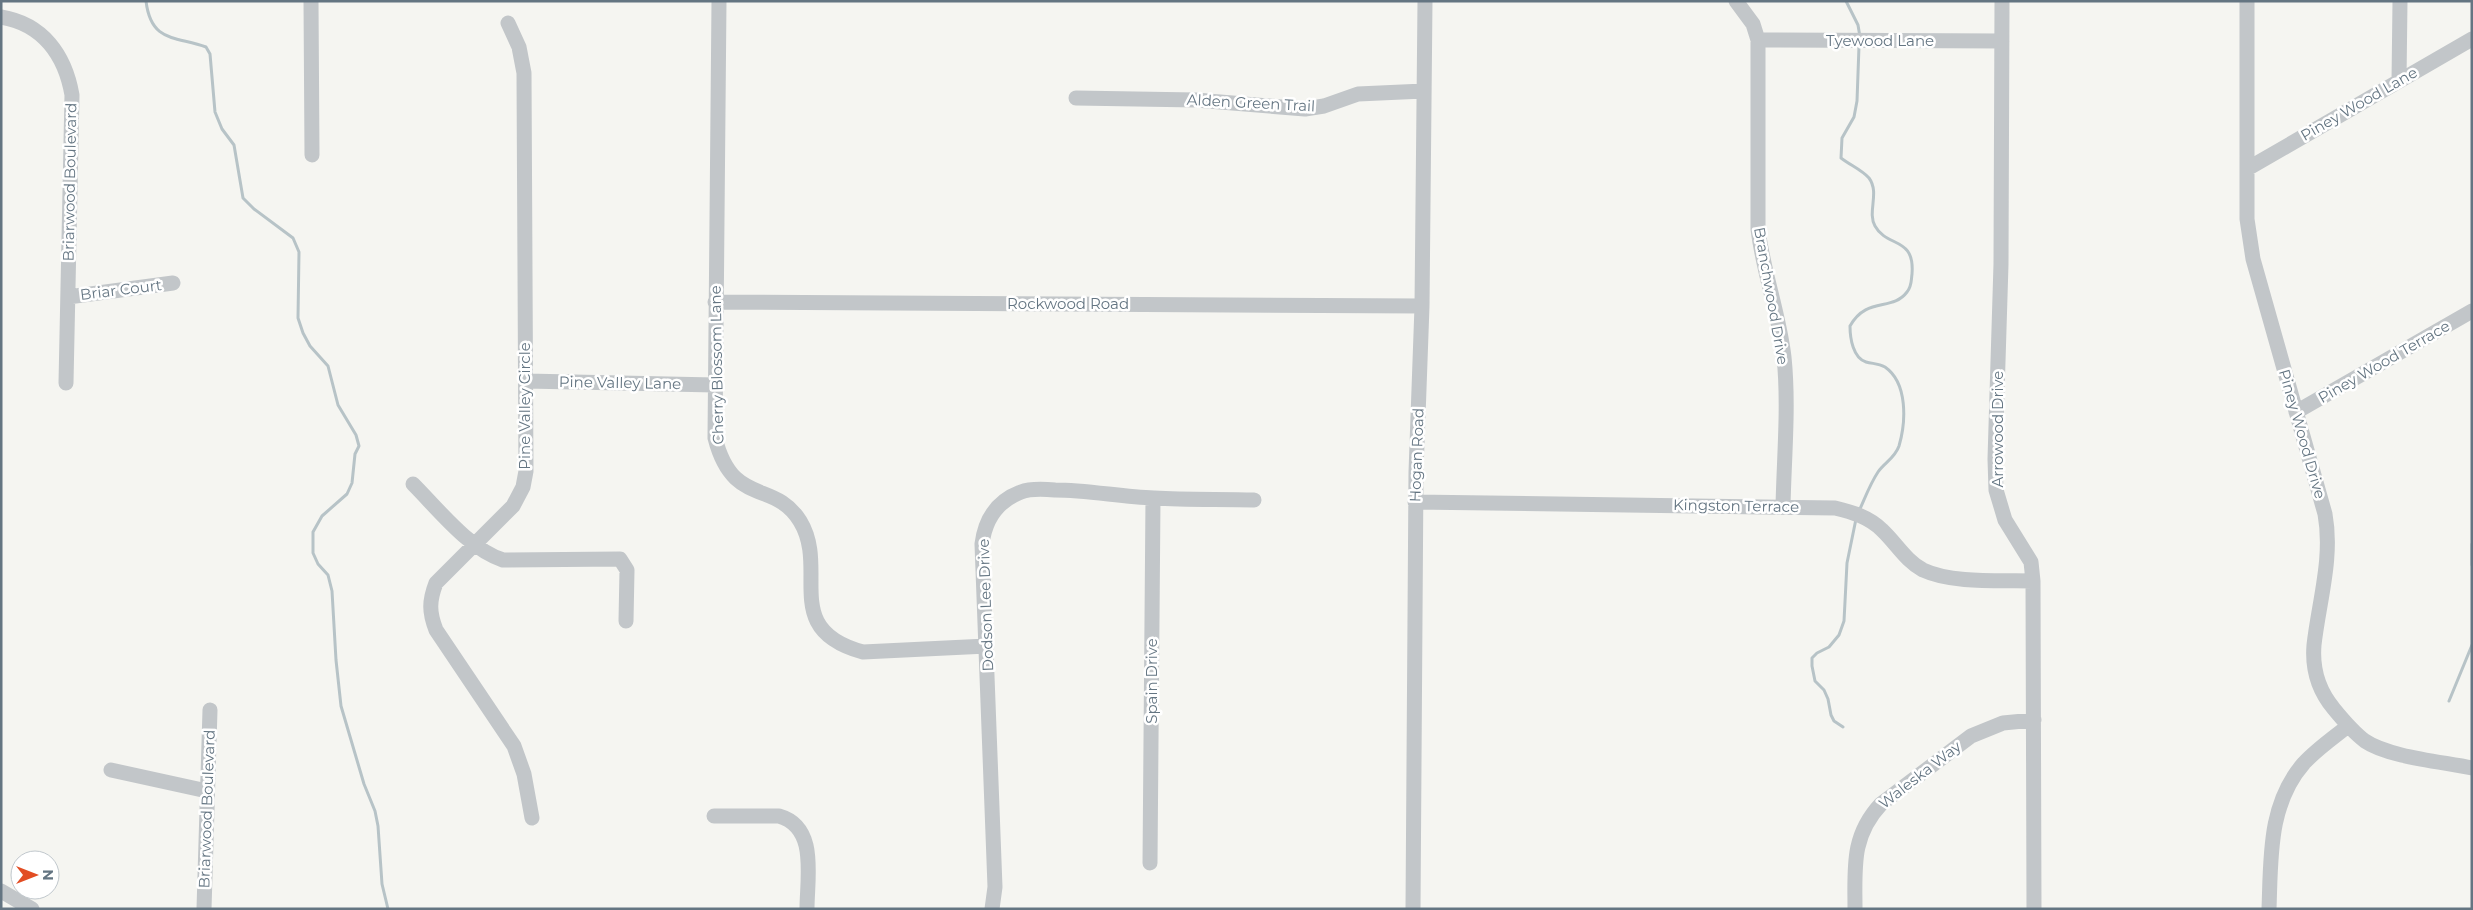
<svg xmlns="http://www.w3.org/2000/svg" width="2473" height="910" font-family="Montserrat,sans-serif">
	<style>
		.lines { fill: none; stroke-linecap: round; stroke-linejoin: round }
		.stream { stroke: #b7c3c7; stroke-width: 3 }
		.minor { stroke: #c2c6c9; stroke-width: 15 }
		.labels { text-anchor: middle; stroke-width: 5; stroke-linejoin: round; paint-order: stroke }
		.street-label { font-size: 15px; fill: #647582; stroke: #fff }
	</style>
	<rect width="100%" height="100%" fill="#f5f5f1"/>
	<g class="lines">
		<path class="stream" d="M 146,1 C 151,43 176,36 206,47 L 210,54 L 215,112 L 222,129 L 234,145 L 243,198 L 254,209 L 293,238 L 299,252 L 298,318 L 303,333 L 310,346 L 328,366 L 338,405 L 356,435 L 359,446 L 355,454 L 352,483 L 347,494 L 322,516 L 313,532 L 313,553 L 318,564 L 328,575 L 332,591 L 336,660 L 341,706 L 364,784 L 375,811 L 378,826 L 382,884 L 388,909
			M 1846,1 L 1858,25 L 1860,37
			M 1859,46 L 1857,101 L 1854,117 L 1842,138 L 1841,158 C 1850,165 1862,170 1869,178 C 1880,193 1867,212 1875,226 C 1887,248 1915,236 1912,274 C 1911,281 1912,286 1907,292 C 1892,312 1867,296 1850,326 C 1850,338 1853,358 1866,362 C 1873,364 1878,363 1885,367 C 1908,383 1906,422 1899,446 C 1895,458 1884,463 1878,472 C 1870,484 1865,498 1859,511
			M 2472,544 L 2472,565
			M 2449,701 L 2472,645
			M 1843,727 L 1834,721 L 1831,715 L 1828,699 L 1824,690 L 1815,681 L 1812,666 L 1812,658 L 1817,653 L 1829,647 L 1839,635 L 1844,621 L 1847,563 L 1856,519"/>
		<path class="minor" d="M 311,1 L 312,155
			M 719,1 L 715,438 C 733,508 774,479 800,521 C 830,570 779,629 863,652 L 987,646
			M 1736,1 L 1753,24 L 1758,40 L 1758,229 C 1763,272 1779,313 1784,357 C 1789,406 1784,457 1783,507
			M 2002,1 L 2001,264 L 1995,459 L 1996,490 L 2005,520 L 2031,562 L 2033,581 L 2034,909
			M 2247,1 L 2247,219 L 2253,259 L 2325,514 C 2333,558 2319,601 2314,645 C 2312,669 2318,690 2334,709 C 2343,720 2353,732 2365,741 C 2388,757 2444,762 2472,768
			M 1,17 C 43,24 65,55 72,95 L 66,383
			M 508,23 L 519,47 L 524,73 L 526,471 L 523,487 L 513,506 L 436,583 C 429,601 429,612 436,630 L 514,746 L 524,774 L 532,818
			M 1758,40 L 2002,41
			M 2399,81 L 2400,1
			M 1076,98 L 1196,100 L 1305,109 L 1324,106 L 1358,94 L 1424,91
			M 2247,169 L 2472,39
			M 68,297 L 173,283
			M 715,302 L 1422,306
			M 526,381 L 715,385
			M 2296,412 L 2472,311
			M 413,484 C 438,509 469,549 503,560 L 620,559 L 627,570 L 626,621
			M 1415,502 L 1835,508 C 1852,512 1869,517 1882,530 C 1896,543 1906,561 1923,570 C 1953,584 2001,580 2033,581
			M 111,770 L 207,791
			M 714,816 L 779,816 C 818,827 807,877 807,909
			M 1150,863 L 1153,498
			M 1,891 L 32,909
			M 204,909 L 210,710
			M 992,909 L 995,887 L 982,544 C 985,520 997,501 1021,492 C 1031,488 1044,489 1055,490 C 1088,490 1121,497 1154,498 C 1187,500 1221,499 1254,500
			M 1413,909 L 1416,472 L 1422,306 L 1425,1
			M 1855,909 C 1855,868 1851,836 1881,804 L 1971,736 L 2003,723 L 2034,720
			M 2269,909 C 2271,858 2268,804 2304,763 C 2317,749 2333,738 2348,726"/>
	</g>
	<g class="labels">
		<g class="street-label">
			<text x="1880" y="46">Tyewood Lane</text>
			<text transform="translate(1251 103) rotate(3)" y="5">Alden Green Trail</text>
			<text transform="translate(2359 104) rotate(-30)" y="5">Piney Wood Lane</text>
			<text transform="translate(70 182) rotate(-89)" y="5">Briarwood Boulevard</text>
			<text transform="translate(121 290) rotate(-7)" y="5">Briar Court</text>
			<text transform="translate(1771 296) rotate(80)" y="5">Branchwood Drive</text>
			<text x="1068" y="309">Rockwood Road</text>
			<text transform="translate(2384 362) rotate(-30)" y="5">Piney Wood Terrace</text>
			<text transform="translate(717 365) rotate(-91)" y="5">Cherry Blossom Lane</text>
			<text transform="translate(620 383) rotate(1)" y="5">Pine Valley Lane</text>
			<text transform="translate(525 406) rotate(-90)" y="5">Pine Valley Circle</text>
			<text transform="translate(1998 429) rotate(-90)" y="5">Arrowood Drive</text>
			<text transform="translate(2302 434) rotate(74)" y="5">Piney Wood Drive</text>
			<text transform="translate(1417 455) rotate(-88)" y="5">Hogan Road</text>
			<text transform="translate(1736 506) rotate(1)" y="5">Kingston Terrace</text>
			<text transform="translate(986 605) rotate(-92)" y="5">Dodson Lee Drive</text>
			<text transform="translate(1152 681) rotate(-90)" y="5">Spain Drive</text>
			<text transform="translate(1920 775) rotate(-38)" y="5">Waleska Way</text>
			<text transform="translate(207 809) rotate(-88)" y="5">Briarwood Boulevard</text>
		</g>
	</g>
	<rect width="2473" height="910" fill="none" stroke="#647582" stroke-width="5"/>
	<g transform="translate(35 875) rotate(90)"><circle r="24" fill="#ffffff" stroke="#c1c8cd"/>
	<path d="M0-4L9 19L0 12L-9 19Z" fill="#e24d23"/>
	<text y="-8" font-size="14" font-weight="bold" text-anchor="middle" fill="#647582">N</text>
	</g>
</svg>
